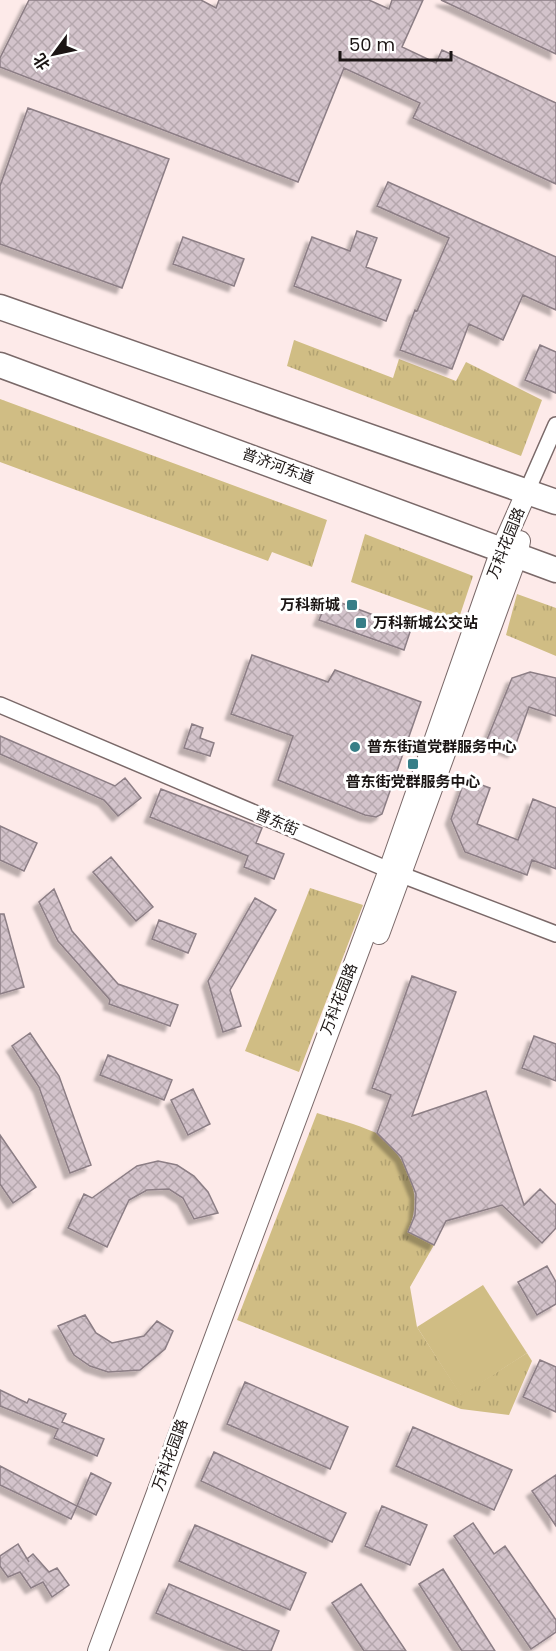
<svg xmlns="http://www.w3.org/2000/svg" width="556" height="1651" font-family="Poppins,'Noto Sans SC',sans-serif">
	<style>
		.grass { fill: url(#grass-tufts) }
		.pitch { fill: #d0bd84 }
		.building { fill: url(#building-cross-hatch); stroke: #8c7e85; stroke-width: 1.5; filter: url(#shadow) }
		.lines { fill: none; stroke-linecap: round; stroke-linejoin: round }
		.minor-casing { stroke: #7a6969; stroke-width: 18 }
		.tertiary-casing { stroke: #7a6969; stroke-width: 22 }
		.primary-casing { stroke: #7a6969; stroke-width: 27 }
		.minor { stroke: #fff; stroke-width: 15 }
		.tertiary { stroke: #fff; stroke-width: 20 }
		.primary { stroke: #fff; stroke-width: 24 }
		.poi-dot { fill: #377e87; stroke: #fff; stroke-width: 2 }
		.labels { text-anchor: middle; stroke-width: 6; stroke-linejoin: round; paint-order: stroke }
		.street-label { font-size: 15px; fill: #1b1514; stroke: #fff }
		.poi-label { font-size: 15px; font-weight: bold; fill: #1b1514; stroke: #fff; text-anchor: start }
	</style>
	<defs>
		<pattern id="grass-tufts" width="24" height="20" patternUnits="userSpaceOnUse" patternTransform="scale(1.5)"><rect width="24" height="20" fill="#d0bd84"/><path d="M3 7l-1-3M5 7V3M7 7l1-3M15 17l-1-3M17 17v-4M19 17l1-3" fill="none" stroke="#b2a271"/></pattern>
		<pattern id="building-cross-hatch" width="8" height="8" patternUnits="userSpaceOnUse" patternTransform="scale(1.5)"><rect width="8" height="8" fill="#d3c3cb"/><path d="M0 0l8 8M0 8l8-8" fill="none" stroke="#b5a7ad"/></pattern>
		<filter id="shadow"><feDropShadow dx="-5.5" dy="5.5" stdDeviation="1.5" flood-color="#0004"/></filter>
	</defs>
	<rect width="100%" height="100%" fill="#fdeae9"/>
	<path class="grass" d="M 294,340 L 393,378 L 399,359 L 456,381 L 466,362 L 542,400 L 521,456 L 287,366 Z
		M 0,399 L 327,520 L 312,567 L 272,552 L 268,561 L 0,462 Z
		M 365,534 L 473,576 L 458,621 L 351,582 Z
		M 517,594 L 556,608 L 556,656 L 506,635 Z
		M 310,888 L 363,905 L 299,1072 L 245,1051 Z
		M 317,1113 C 336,1119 356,1124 374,1132 C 381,1135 386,1142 391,1147 C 414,1172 421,1201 408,1232 L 434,1245 L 410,1287 L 417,1327 L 461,1395 L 527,1353 L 532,1361 L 509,1415 L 461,1409 L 237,1320 Z"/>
	<path class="pitch" d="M 483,1285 L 527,1353 L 461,1396 L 417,1327 Z"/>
	<path class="building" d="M 29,0 L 201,0 L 216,8 L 219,0 L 369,0 L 389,9 L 392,0 L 423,0 L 402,47 L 436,63 L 442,50 L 556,103 L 556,184 L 413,118 L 420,103 L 344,68 L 298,182 L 0,67 L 0,58 Z
		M 441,0 L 556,0 L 556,54 Z
		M 28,108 L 169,159 L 122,288 L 0,244 L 0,186 Z
		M 388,182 L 556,257 L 556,310 L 523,295 L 503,340 L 469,324 L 452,369 L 400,350 L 415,310 L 417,311 L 449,238 L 377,206 Z
		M 357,231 L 377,238 L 366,267 L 401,280 L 386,321 L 294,286 L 312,237 L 350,251 Z
		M 183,237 L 244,259 L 234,286 L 173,264 Z
		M 540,345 L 556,352 L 556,393 L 525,380 Z
		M 328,598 L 411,629 L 404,650 L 319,620 Z
		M 252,655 L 328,682 L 335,670 L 421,702 L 382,814 L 376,817 L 365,815 L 278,780 L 293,736 L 231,714 Z
		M 530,672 L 556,678 L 556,716 L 529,707 L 513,752 L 486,742 L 512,678 Z
		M 192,724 L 203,728 L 200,738 L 214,743 L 210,756 L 184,748 Z
		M 0,736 L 115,786 L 125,778 L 141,798 L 118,816 L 104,800 L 0,754 Z
		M 465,779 L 490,788 L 477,824 L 518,840 L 533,799 L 556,808 L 556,869 L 532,860 L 527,875 L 465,852 L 451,819 Z
		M 161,789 L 262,828 L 256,843 L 284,854 L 274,879 L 244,867 L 248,856 L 150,817 Z
		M 0,826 L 37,843 L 24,871 L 0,860 Z
		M 111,857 L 153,907 L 136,921 L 93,872 Z
		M 54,889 L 72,931 L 118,984 L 178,1005 L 170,1026 L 109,1004 L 110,1000 L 58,941 L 39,902 Z
		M 255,898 L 276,910 L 230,990 L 241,1026 L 223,1032 L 208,981 Z
		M 0,914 L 4,914 L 24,987 L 0,994 Z
		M 159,920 L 196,934 L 188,953 L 152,939 Z
		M 412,976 L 456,992 L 412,1116 L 486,1091 L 524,1205 L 540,1189 L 556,1205 L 556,1228 L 542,1243 L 502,1205 L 446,1221 L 434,1245 L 408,1232 L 415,1215 L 416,1194 L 401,1157 L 377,1133 L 391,1095 L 372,1088 Z
		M 30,1033 L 59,1076 L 91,1165 L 70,1173 L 39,1087 L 12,1046 Z
		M 534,1036 L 556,1044 L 556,1081 L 522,1068 Z
		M 108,1055 L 172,1080 L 164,1100 L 100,1075 Z
		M 193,1089 L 210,1124 L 188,1135 L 171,1100 Z
		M 0,1135 L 36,1187 L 13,1203 L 0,1184 Z
		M 158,1161 L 177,1165 L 194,1176 L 208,1192 L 218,1213 L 194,1219 L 183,1198 L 169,1189 L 147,1190 L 129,1200 L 107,1247 L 68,1228 L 84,1194 L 92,1198 L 137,1166 Z
		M 547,1266 L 556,1282 L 556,1304 L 537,1315 L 518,1282 Z
		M 85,1315 L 96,1333 L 112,1343 L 144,1336 L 157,1321 L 173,1331 L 165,1349 L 140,1370 L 108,1372 L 90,1366 L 74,1355 L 58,1326 Z
		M 540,1360 L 556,1367 L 556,1412 L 523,1397 Z
		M 245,1382 L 348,1427 L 330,1469 L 227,1424 Z
		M 0,1390 L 27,1403 L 29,1399 L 66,1414 L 62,1422 L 104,1439 L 97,1456 L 54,1438 L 58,1429 L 0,1406 Z
		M 413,1427 L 512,1470 L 494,1510 L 396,1466 Z
		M 214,1452 L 346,1513 L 332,1542 L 201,1481 Z
		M 0,1466 L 77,1506 L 71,1519 L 0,1485 Z
		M 91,1473 L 111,1483 L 96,1515 L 77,1506 Z
		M 556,1475 L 556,1526 L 532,1491 Z
		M 382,1506 L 427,1525 L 410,1565 L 365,1546 Z
		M 473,1523 L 494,1554 L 505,1546 L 556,1620 L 556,1632 L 531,1649 L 454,1536 Z
		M 195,1525 L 306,1573 L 290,1610 L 179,1561 Z
		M 18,1544 L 29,1562 L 27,1559 L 33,1554 L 49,1572 L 57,1568 L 69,1585 L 52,1597 L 43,1582 L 31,1588 L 20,1572 L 8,1577 L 0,1566 L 0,1556 Z
		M 443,1569 L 495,1651 L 462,1651 L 419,1584 Z
		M 169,1584 L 279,1631 L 271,1651 L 244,1651 L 156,1613 Z
		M 361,1584 L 406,1651 L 364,1651 L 332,1603 Z"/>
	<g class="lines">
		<g class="minor-casing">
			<path id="minor" d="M 527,491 L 556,425
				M 0,705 L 389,870 L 556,934"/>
		</g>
		<g class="tertiary-casing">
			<path id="tertiary" d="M 379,934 L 517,556 L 520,541
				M 98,1651 L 389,870 L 501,550 L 527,491"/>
		</g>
		<g class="primary-casing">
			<path id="primary" d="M 0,307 L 556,502
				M 0,365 L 556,570"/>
		</g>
		<use href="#minor" class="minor"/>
		<use href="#tertiary" class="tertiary"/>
		<use href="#primary" class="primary"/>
	</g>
	<g class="poi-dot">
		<rect x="346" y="599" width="12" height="12" rx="3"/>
		<rect x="355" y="617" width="12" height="12" rx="3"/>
		<circle cx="355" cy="747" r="6"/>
		<rect x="407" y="758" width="12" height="12" rx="3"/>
	</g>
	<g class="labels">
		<g class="street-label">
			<text transform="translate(278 466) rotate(20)" y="5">普济河东道</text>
			<text transform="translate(506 543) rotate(-68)" y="5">万科花园路</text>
			<text transform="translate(277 822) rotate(23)" y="5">普东街</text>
			<text transform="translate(339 999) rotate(-69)" y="5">万科花园路</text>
			<text transform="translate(170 1455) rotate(-70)" y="5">万科花园路</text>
		</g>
		<g class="poi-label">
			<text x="340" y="610" text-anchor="end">万科新城</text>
			<text x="373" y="628">万科新城公交站</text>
			<text x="367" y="752">普东街道党群服务中心</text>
			<text x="413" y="787" text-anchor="middle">普东街党群服务中心</text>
		</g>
	</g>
	<g transform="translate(54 54) rotate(237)" stroke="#ffffff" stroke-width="4.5" paint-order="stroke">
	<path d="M0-4.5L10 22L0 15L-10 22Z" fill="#1b1514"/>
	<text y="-9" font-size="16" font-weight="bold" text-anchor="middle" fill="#1b1514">北</text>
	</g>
	<path d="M340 51v9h111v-9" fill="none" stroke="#1b1514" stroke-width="3"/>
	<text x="349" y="51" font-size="18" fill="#1b1514" stroke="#ffffff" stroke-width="4.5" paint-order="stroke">50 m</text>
</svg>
